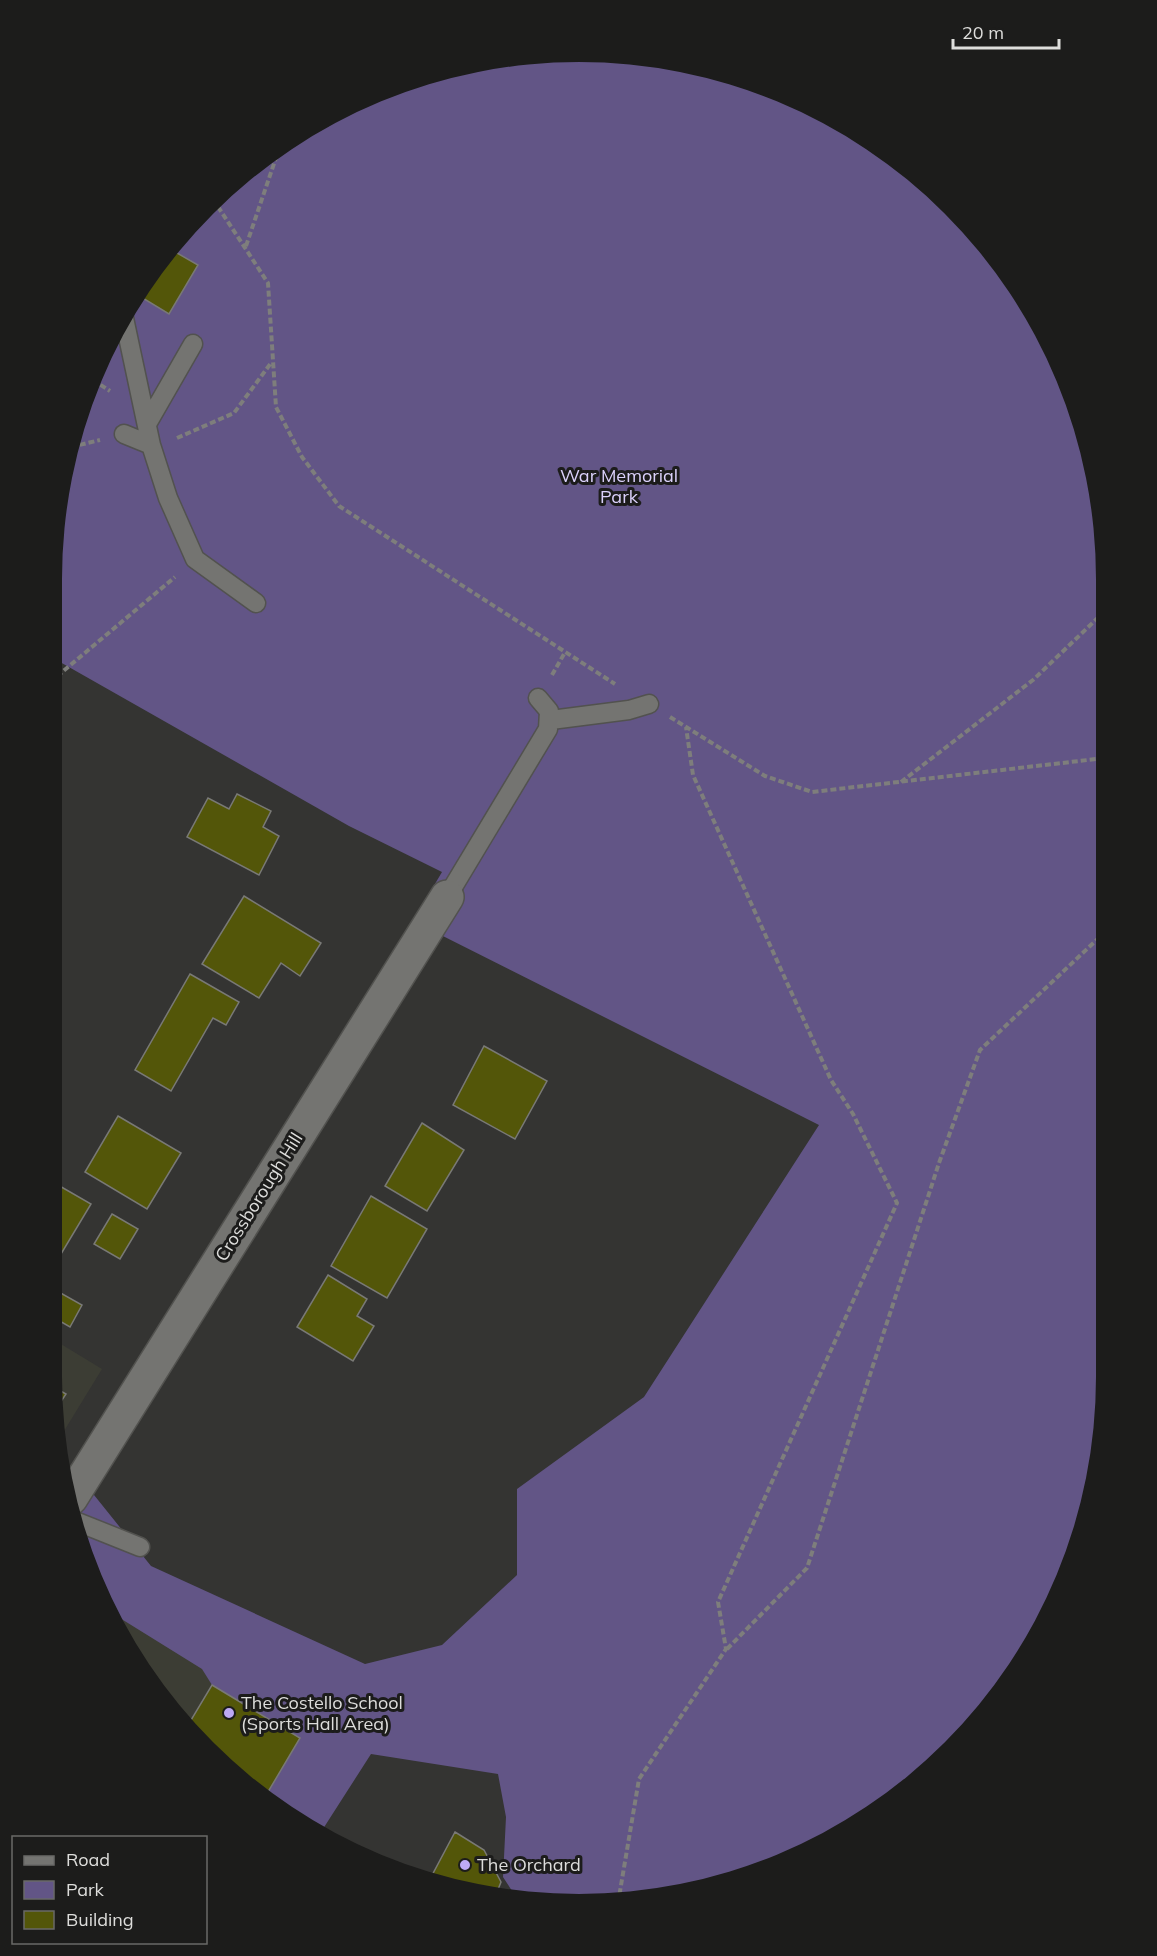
<svg xmlns="http://www.w3.org/2000/svg" width="1157" height="1956" font-family="Mulish,sans-serif">
	<style>
		.built { fill: #3c3d34 }
		.green { fill: #625586 }
		.building { fill: #535609; stroke: #797976; stroke-width: 1.5 }
		.lines { fill: none; stroke-linecap: round; stroke-linejoin: round }
		.service-casing { stroke: #52524f; stroke-width: 21 }
		.minor-casing { stroke: #52524f; stroke-width: 36 }
		.path { stroke: #7e7e7c; stroke-width: 4; stroke-dasharray: 6 3; stroke-linecap: butt }
		.service { stroke: #747471; stroke-width: 18 }
		.minor { stroke: #747471; stroke-width: 33 }
		.poi-dot { fill: #bda9f5; stroke: #1c1c1b; stroke-width: 2 }
		.labels { text-anchor: middle; stroke-width: 6; stroke-linejoin: round; paint-order: stroke }
		.park-label { font-size: 18px; fill: #dbd1fb; stroke: #1c1c1b }
		.street-label { font-size: 18px; fill: #dddddb; stroke: #1c1c1b }
		.poi-label { font-size: 18px; fill: #dddddb; stroke: #1c1c1b; text-anchor: start }
	</style>
	<rect width="100%" height="100%" fill="#343432"/>
	<path class="built" d="M 51,1338 L 102,1369 L 61,1436 L 51,1377 Z
		M 113,1610 L 307,1727 L 265,1797 L 160,1698 Z"/>
	<path class="green" d="M 578,51 L 681,61 L 780,91 L 871,140 L 952,206 L 1035,314 L 1078,409 L 1105,544 L 1105,1412 L 1078,1547 L 1017,1670 L 926,1774 L 780,1865 L 613,1904 L 514,1894 L 503,1877 L 506,1817 L 498,1774 L 371,1754 L 321,1832 L 285,1816 L 259,1791 L 285,1733 L 212,1685 L 202,1669 L 115,1615 L 79,1547 L 71,1498 L 82,1480 L 151,1566 L 365,1664 L 442,1645 L 517,1575 L 517,1489 L 644,1397 L 819,1125 L 413,921 L 442,872 L 349,826 L 60,662 L 52,672 L 52,544 L 79,409 L 140,286 L 205,206 L 285,140 L 376,91 L 475,61 Z"/>
	<path class="building" d="M 170,249 L 198,265 L 169,314 L 136,294 Z
		M 237,794 L 271,811 L 263,827 L 279,836 L 259,875 L 187,837 L 208,798 L 229,809 Z
		M 244,896 L 321,943 L 300,976 L 281,963 L 259,998 L 202,964 Z
		M 190,974 L 239,1002 L 226,1025 L 213,1018 L 171,1091 L 135,1070 Z
		M 484,1046 L 547,1081 L 515,1139 L 453,1105 Z
		M 118,1116 L 181,1153 L 147,1209 L 85,1172 Z
		M 422,1123 L 464,1150 L 427,1211 L 385,1186 Z
		M 51,1181 L 91,1204 L 55,1264 L 51,1262 Z
		M 371,1196 L 427,1229 L 387,1298 L 331,1266 Z
		M 112,1214 L 138,1229 L 120,1259 L 94,1244 Z
		M 328,1275 L 367,1299 L 357,1316 L 374,1326 L 353,1361 L 297,1327 Z
		M 57,1291 L 82,1305 L 70,1327 L 51,1316 L 51,1301 Z
		M 52,1386 L 66,1394 L 56,1409 Z
		M 212,1685 L 300,1738 L 265,1797 L 188,1725 Z
		M 455,1832 L 484,1850 L 501,1882 L 497,1892 L 442,1887 L 429,1881 Z"/>
	<g class="lines">
		<g class="service-casing">
			<path id="service" d="M 124,318 L 151,445 L 168,498 L 195,559 L 256,603
				M 147,424 L 193,344
				M 124,434 L 151,445
				M 551,720 L 629,710 L 649,704
				M 447,897 L 548,729 L 549,711 L 538,698
				M 75,1521 L 140,1547"/>
		</g>
		<g class="minor-casing">
			<path id="minor" d="M 71,1498 L 447,897"/>
		</g>
		<path class="path" d="M 213,199 L 268,283 L 276,407 L 302,457 L 339,506 L 615,684
			M 246,246 L 281,143
			M 93,380 L 110,391
			M 177,438 L 234,413 L 271,363
			M 71,447 L 100,440
			M 552,675 L 564,654
			M 52,684 L 61,673 L 175,577
			M 670,717 L 765,776 L 812,792 L 1105,758
			M 901,782 L 1033,680 L 1105,611
			M 727,1649 L 807,1568 L 939,1163 L 980,1050 L 1105,932
			M 618,1903 L 639,1779 L 726,1649 L 718,1602 L 897,1203 L 853,1114 L 831,1080 L 693,775 L 686,727"/>
		<use href="#service" class="service"/>
		<use href="#minor" class="minor"/>
	</g>
	<g class="poi-dot">
		<circle cx="229" cy="1713" r="6"/>
		<circle cx="465" cy="1865" r="6"/>
	</g>
	<g class="labels">
		<g class="park-label">
			<text x="619" y="482">War Memorial<tspan x="619" dy="21">Park</tspan></text>
		</g>
		<g class="street-label">
			<text transform="translate(259 1197) rotate(-58)" y="6">Crossborough Hill</text>
		</g>
		<g class="poi-label">
			<text x="241" y="1709">The Costello School<tspan x="241" dy="21">(Sports Hall Area)</tspan></text>
			<text x="477" y="1871">The Orchard</text>
		</g>
	</g>
	<path d="M0 0H1157V1956H0ZM579 62H579A517 517 0 0 1 1096 579V1377A517 517 0 0 1 579 1894H579A517 517 0 0 1 62 1377V579A517 517 0 0 1 579 62Z" fill="#1c1c1b" fill-rule="evenodd"/>
	<rect x="12" y="1836" width="195" height="108" fill="#1c1c1b" stroke="#696968" stroke-width="1.5"/>
	<rect x="24" y="1856" width="30" height="9" fill="#747471" stroke="#696968" stroke-width="1.5"/>
	<text x="66" y="1866" font-size="18" fill="#dddddb">Road</text>
	<rect x="24" y="1881" width="30" height="18" fill="#625586" stroke="#696968" stroke-width="1.5"/>
	<text x="66" y="1896" font-size="18" fill="#dddddb">Park</text>
	<rect x="24" y="1911" width="30" height="18" fill="#535609" stroke="#696968" stroke-width="1.5"/>
	<text x="66" y="1926" font-size="18" fill="#dddddb">Building</text>
	<path d="M953 39v9h106v-9" fill="none" stroke="#dddddb" stroke-width="3"/>
	<text x="962" y="39" font-size="18" fill="#dddddb" stroke="#1c1c1b" stroke-width="4.5" paint-order="stroke">20 m</text>
</svg>
